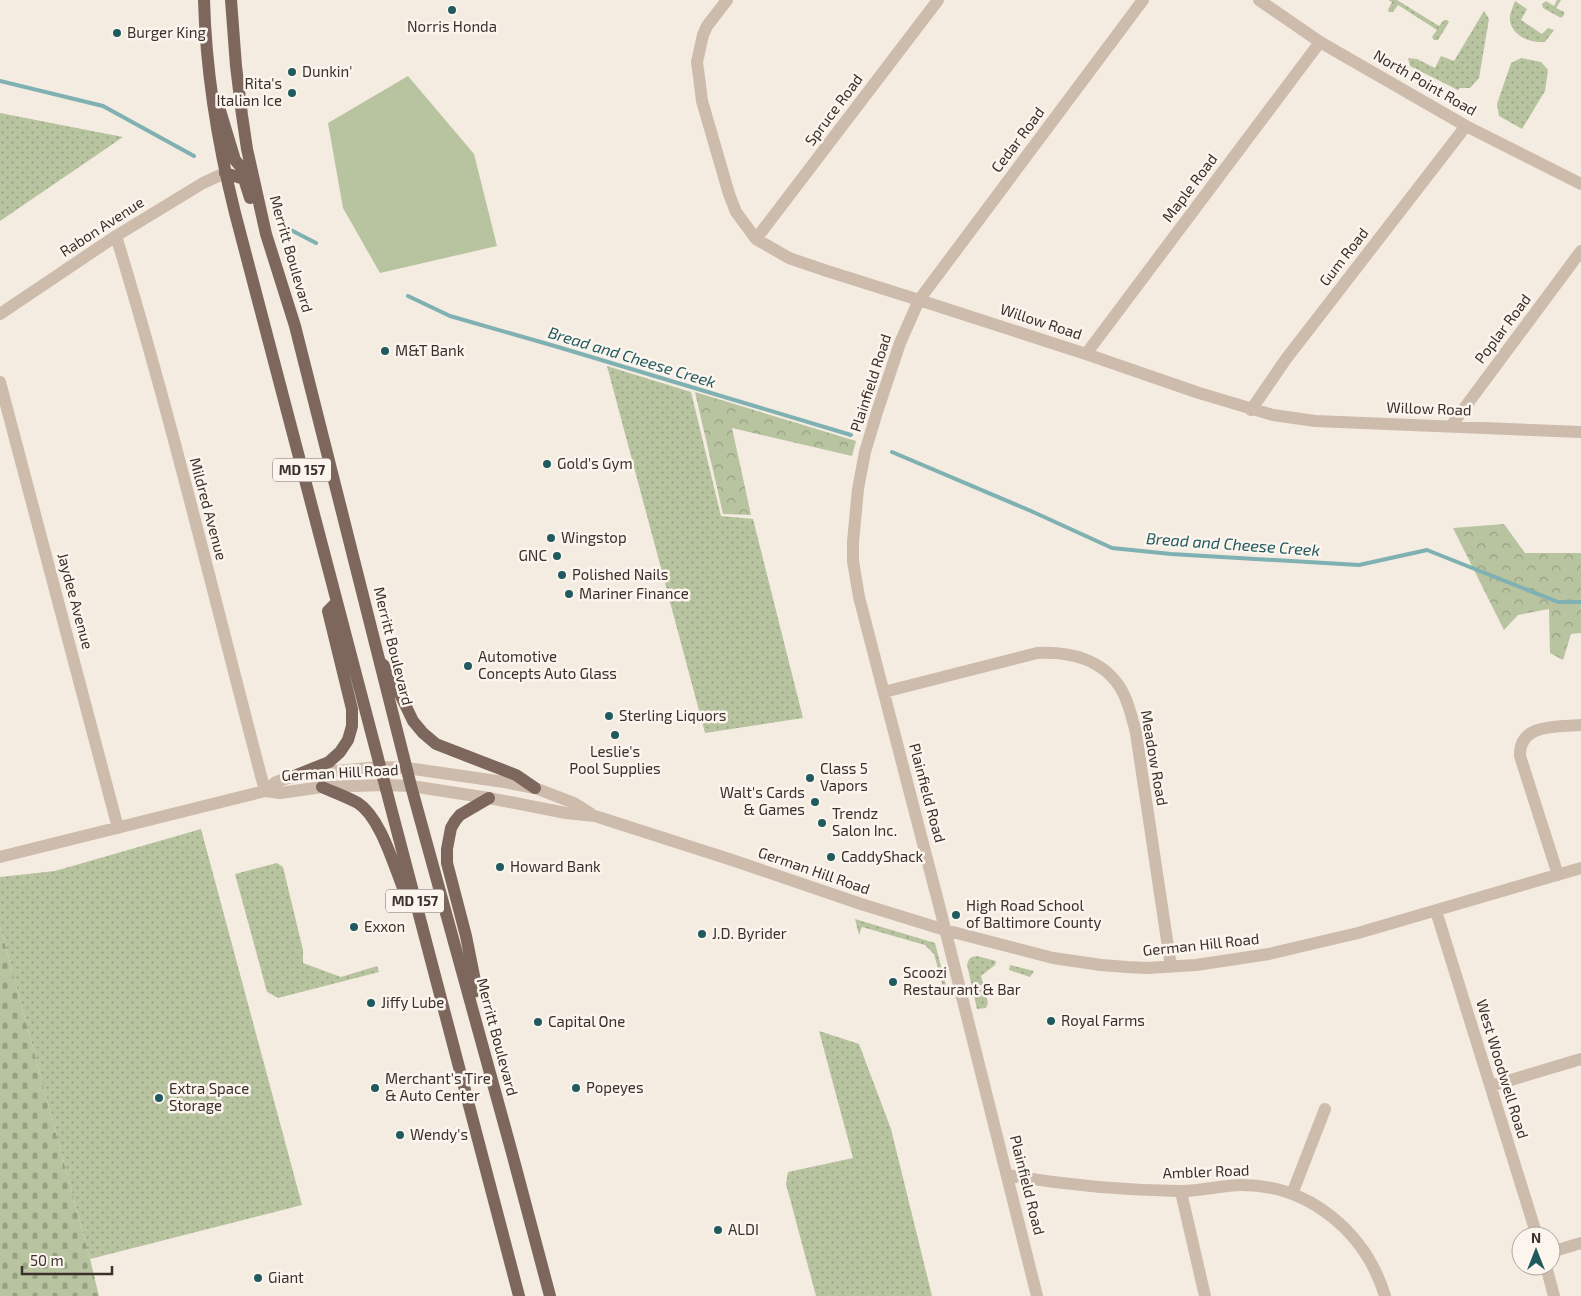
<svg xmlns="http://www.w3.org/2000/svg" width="1581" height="1296" font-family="'Exo 2',sans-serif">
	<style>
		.grass { fill: url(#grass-dots) }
		.forest { fill: url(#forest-crowns) }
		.cemetery { fill: url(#cemetery-stones) }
		.park { fill: #b8c4a0 }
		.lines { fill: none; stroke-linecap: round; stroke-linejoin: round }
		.stream { stroke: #7fb0b2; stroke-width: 4 }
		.minor { stroke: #cdbbac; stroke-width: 12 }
		.major { stroke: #7d675c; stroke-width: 12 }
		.poi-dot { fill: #1f5a5e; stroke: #fbf5ee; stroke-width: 2 }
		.labels { text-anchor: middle; stroke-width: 5; stroke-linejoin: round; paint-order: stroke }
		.shield { fill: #fbf5ee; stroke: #756b66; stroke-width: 1 }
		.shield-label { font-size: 14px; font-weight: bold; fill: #3b302b }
		.poi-label { font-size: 15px; fill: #3b302b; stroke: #fbf5ee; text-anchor: start }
		.street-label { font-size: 15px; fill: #3b302b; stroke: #fbf5ee }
		.water-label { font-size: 16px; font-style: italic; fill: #1f5a5e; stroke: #fbf5ee }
	</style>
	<defs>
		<pattern id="grass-dots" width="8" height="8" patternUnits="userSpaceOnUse" patternTransform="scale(1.25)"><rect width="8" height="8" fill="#b8c4a0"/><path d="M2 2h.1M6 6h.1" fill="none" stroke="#97a083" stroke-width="1.8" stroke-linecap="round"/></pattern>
		<pattern id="forest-crowns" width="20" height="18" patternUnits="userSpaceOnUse" patternTransform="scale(1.25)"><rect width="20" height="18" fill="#b8c4a0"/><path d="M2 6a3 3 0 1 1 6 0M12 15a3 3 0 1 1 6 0" fill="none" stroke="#97a083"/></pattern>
		<pattern id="cemetery-stones" width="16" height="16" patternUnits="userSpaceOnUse" patternTransform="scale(1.25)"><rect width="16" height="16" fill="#b8c4a0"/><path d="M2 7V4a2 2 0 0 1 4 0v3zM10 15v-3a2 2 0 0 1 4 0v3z" fill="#97a083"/></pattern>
	</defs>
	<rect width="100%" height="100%" fill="#f4ebe1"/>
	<path class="grass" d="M 1388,0 L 1397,0 L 1439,26 L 1444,20 L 1447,20 L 1449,22 L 1438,40 L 1434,40 L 1432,37 L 1437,30 L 1398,5 L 1393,12 L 1389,12 L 1388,10 L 1392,2 Z
		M 1557,0 L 1561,0 L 1556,8 L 1564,12 L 1564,15 L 1561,18 L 1543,8 L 1542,4 L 1546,1 L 1554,6 Z
		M 1515,1 L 1527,9 L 1521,20 L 1542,34 L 1548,28 L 1554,30 L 1545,42 C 1531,43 1513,37 1510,21 C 1509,15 1513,7 1515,1 Z
		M 1484,11 L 1489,19 L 1479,78 L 1470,88 L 1460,88 L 1458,90 L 1410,66 L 1408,58 L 1417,59 L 1435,68 L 1441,56 L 1454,61 Z
		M 1521,58 L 1541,62 L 1548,70 L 1545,91 L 1522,129 L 1499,116 L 1497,104 L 1511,63 Z
		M 0,113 L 123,137 L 0,221 Z
		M 607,366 L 691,392 L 721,516 L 753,519 L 803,718 L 705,733 Z
		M 201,829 L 302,1205 L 90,1259 L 0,926 L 0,877 L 55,871 Z
		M 277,863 L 283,867 L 303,950 L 303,963 L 341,977 L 377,966 L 379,972 L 278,998 L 267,992 L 235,874 Z
		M 855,919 L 935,943 L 949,997 L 937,995 L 945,994 L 934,954 L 925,945 L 862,927 L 859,935 Z
		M 977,956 L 996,961 L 995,965 L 981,976 L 988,1003 L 986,1008 L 977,1009 L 967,965 C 969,958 970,957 977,956 Z
		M 1010,965 L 1034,971 L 1030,977 L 1009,970 Z
		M 819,1031 L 859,1044 L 891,1129 L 932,1296 L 816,1296 L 786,1184 L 788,1172 L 853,1158 Z"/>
	<path class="forest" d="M 695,392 L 856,441 L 852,456 L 732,428 L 751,515 L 723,514 Z
		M 1504,524 L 1525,553 L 1581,553 L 1581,633 L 1571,634 L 1563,660 L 1550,653 L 1549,609 L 1518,615 L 1504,630 L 1453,528 Z"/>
	<path class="cemetery" d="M 0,926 L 90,1259 L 99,1296 L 0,1296 Z"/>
	<path class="park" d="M 408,76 L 474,154 L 497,246 L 380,273 L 343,208 L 328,123 Z"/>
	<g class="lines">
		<path class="stream" d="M 0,81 L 103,106 L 194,156
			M 285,227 L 316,243
			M 408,296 L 450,316 L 558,347 L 851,435
			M 892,452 L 1031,511 L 1112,548 L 1171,554 L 1359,565 L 1427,550 L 1558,602 L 1581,602"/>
		<path class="minor" d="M 727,0 L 707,26 L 703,35 L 697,62 L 699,77 L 702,101 L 729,194 L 736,212 L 756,239 L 789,258 L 827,271 L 919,300 L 1086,354 L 1199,393 L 1273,415 L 1315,421 L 1581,432
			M 1259,0 L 1320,42 L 1466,126 L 1581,184
			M 116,236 C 172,419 216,606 265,791
			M 756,239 L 938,0
			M 0,314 L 116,236 L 203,183 L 225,173
			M 1086,354 L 1320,42
			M 0,382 L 118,828
			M 1251,410 L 1286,359 L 1466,126
			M 1451,426 L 1581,251
			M 884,692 L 1037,653 C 1069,651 1103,659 1121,689 C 1129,702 1132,718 1136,733 L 1171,967
			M 265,791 L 276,782 L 294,776 L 325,772 L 380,767 L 407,768 L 504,782 L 535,788 L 574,803 L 590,813
			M 0,857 L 265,791 L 280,793 L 322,787 L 384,785 L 411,786 L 489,798 L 566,813 L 595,816 L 732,860 L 861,904 L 945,930 L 1053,958 L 1101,965 L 1127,967 L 1147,968 L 1196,965 L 1269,954 L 1358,933 L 1581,868
			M 1558,875 L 1520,756 C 1519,723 1557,727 1581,725
			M 1436,911 L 1537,1236
			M 1491,1086 L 1581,1059
			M 1007,1175 C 1064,1185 1121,1190 1178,1191 C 1199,1192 1221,1185 1242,1185 C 1310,1185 1366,1233 1385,1296
			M 1181,1192 L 1205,1296
			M 1292,1194 L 1325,1109
			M 1551,1252 L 1581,1243
			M 1546,1266 L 1554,1296
			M 1037,1296 L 940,909 L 859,597 L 853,561 L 853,542 L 858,489 L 865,452 L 877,412 L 900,343 L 919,300 L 1143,0"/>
		<path class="major" d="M 204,0 C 206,74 217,141 235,213 L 519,1296
			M 231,0 L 236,66 L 242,115 L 247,149 L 266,234 L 295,326 L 411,786 L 512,1153 L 550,1296
			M 219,107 L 235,160 L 241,167 L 251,168
			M 225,173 L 244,179 L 250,198
			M 381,663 L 393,673 L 398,690 L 413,721 L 423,733 L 436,744 L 516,775 L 535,788
			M 294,776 L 329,762 L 340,752 L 348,740 L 352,726 L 352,709 L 328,611 L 337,602
			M 322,787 C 333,792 347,797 358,803 C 384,820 397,879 411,907
			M 468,993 L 477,991 L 466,936 L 447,863 L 447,849 L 451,828 L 455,821 L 460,815 L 489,798"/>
	</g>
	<g class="poi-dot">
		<circle cx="452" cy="10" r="5"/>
		<circle cx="117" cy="33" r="5"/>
		<circle cx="292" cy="72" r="5"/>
		<circle cx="292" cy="93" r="5"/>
		<circle cx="385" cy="351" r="5"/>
		<circle cx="547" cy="464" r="5"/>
		<circle cx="551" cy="538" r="5"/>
		<circle cx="557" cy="556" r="5"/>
		<circle cx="562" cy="575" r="5"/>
		<circle cx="569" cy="594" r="5"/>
		<circle cx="468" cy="666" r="5"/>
		<circle cx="609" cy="716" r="5"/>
		<circle cx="615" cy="735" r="5"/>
		<circle cx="810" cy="778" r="5"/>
		<circle cx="815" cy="802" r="5"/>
		<circle cx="822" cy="823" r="5"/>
		<circle cx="831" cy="857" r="5"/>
		<circle cx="500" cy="867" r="5"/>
		<circle cx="956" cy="915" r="5"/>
		<circle cx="354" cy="927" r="5"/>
		<circle cx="702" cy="934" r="5"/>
		<circle cx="893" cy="982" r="5"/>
		<circle cx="371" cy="1003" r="5"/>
		<circle cx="1051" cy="1021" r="5"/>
		<circle cx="538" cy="1022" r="5"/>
		<circle cx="375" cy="1088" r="5"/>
		<circle cx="576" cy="1088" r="5"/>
		<circle cx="159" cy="1098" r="5"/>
		<circle cx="400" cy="1135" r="5"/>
		<circle cx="718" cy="1230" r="5"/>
		<circle cx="258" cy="1278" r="5"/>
	</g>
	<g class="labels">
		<g class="shield">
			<rect x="273" y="458.5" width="58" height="23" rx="4"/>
			<rect x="386" y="889.5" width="58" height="23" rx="4"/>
		</g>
		<g class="shield-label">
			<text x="302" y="475">MD 157</text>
			<text x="415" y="906">MD 157</text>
		</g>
		<g class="poi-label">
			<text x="452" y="32" text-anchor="middle">Norris Honda</text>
			<text x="127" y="38">Burger King</text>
			<text x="302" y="77">Dunkin'</text>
			<text x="282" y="89" text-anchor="end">Rita's<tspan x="282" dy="17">Italian Ice</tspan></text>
			<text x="395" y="356">M&amp;T Bank</text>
			<text x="557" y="469">Gold's Gym</text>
			<text x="561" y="543">Wingstop</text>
			<text x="547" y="561" text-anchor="end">GNC</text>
			<text x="572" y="580">Polished Nails</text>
			<text x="579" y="599">Mariner Finance</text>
			<text x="478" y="662">Automotive<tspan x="478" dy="17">Concepts Auto Glass</tspan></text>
			<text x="619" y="721">Sterling Liquors</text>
			<text x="615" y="757" text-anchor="middle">Leslie's<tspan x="615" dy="17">Pool Supplies</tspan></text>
			<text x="820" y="774">Class 5<tspan x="820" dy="17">Vapors</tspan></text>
			<text x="805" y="798" text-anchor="end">Walt's Cards<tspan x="805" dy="17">&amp; Games</tspan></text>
			<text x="832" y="819">Trendz<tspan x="832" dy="17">Salon Inc.</tspan></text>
			<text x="841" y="862">CaddyShack</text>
			<text x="510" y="872">Howard Bank</text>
			<text x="966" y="911">High Road School<tspan x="966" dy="17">of Baltimore County</tspan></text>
			<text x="364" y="932">Exxon</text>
			<text x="712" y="939">J.D. Byrider</text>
			<text x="903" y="978">Scoozi<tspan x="903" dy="17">Restaurant &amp; Bar</tspan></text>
			<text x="381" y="1008">Jiffy Lube</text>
			<text x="1061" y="1026">Royal Farms</text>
			<text x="548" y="1027">Capital One</text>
			<text x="385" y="1084">Merchant's Tire<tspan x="385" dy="17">&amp; Auto Center</tspan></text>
			<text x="586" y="1093">Popeyes</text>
			<text x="169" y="1094">Extra Space<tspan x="169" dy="17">Storage</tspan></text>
			<text x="410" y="1140">Wendy's</text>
			<text x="728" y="1235">ALDI</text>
			<text x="268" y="1283">Giant</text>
		</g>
		<g class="street-label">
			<text transform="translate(1425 83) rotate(30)" y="5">North Point Road</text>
			<text transform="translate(834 110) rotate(-53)" y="5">Spruce Road</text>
			<text transform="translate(1018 140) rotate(-53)" y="5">Cedar Road</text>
			<text transform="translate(1190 188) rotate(-53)" y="5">Maple Road</text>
			<text transform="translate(102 227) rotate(-33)" y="5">Rabon Avenue</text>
			<text transform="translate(291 254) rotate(74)" y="5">Merritt Boulevard</text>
			<text transform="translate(1344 257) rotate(-52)" y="5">Gum Road</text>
			<text transform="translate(1041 322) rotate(18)" y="5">Willow Road</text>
			<text transform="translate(1503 329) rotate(-53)" y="5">Poplar Road</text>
			<text transform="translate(871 383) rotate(-72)" y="5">Plainfield Road</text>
			<text transform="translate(1429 409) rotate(2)" y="5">Willow Road</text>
			<text transform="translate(208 509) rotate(75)" y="5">Mildred Avenue</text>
			<text transform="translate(75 601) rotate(75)" y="5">Jaydee Avenue</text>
			<text transform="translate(393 646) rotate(76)" y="5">Merritt Boulevard</text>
			<text transform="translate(1154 758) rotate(80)" y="5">Meadow Road</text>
			<text transform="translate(340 773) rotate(-3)" y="5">German Hill Road</text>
			<text transform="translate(927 793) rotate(75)" y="5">Plainfield Road</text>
			<text transform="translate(814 871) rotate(19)" y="5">German Hill Road</text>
			<text transform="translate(1201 945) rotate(-6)" y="5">German Hill Road</text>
			<text transform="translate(497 1037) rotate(75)" y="5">Merritt Boulevard</text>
			<text transform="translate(1502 1069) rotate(73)" y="5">West Woodwell Road</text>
			<text transform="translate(1206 1172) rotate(-2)" y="5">Ambler Road</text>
			<text transform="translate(1027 1185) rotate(76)" y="5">Plainfield Road</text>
		</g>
		<g class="water-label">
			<text transform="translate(632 357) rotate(17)" y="6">Bread and Cheese Creek</text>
			<text transform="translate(1233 544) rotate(4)" y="6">Bread and Cheese Creek</text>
		</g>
	</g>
	<g transform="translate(1536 1251)"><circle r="24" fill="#fbf5ee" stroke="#aea6a0"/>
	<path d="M0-4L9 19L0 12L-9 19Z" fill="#1f5a5e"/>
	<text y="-8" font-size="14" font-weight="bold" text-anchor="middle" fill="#3b302b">N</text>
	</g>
	<path d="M22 1266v8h90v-8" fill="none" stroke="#3b302b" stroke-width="2.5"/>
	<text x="30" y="1266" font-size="15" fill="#3b302b" stroke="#fbf5ee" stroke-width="4" paint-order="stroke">50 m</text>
</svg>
